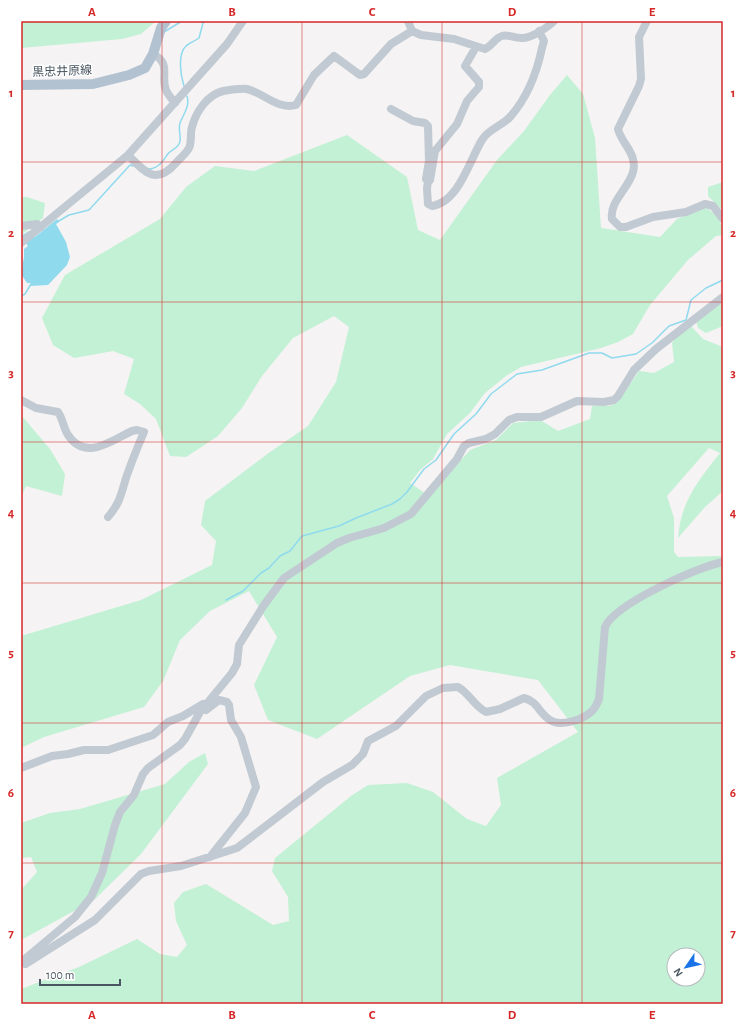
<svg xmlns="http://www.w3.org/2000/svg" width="744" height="1025" font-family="'Alegreya Sans','Noto Sans JP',sans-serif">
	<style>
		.green { fill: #c3f1d5; fill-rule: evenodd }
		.water { fill: #90daee }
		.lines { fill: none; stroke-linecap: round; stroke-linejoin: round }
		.stream { stroke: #90daee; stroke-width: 1.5 }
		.minor { stroke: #c1cad2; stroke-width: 8 }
		.major { stroke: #b3c2d1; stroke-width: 10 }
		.grid { fill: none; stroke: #d62828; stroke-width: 1; stroke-opacity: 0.55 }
		.labels { text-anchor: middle; stroke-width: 3; stroke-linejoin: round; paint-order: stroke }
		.street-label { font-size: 12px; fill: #4a5661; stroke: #fff }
		.neatline { fill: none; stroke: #d62828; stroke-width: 1.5 }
		.grid-label { font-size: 13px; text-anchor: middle; font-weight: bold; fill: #d62828 }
	</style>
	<rect width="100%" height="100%" fill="#f5f3f3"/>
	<path class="green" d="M 21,21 L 156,21 L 141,34 L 122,39 L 21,48 Z
		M 567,75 L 583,94 L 595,138 L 601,228 L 660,237 L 677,219 L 705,208 C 716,212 723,223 723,235 L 716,236 L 688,260 L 650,305 L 633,334 L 618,342 L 601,348 L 521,367 L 506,376 L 485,393 L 470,413 L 447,434 L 433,459 L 421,469 L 410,483 L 429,496 L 470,450 L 496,440 L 513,423 L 540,420 L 558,431 L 590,419 L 592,406 L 609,406 L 617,403 L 639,371 L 654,373 L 674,362 L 672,343 L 678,335 L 691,326 L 703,339 L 723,347 L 723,491 L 705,507 L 678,538 C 681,501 698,481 720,453 L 709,448 L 667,496 L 674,518 L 674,552 L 678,557 L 723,556 L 723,1004 L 21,1004 L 21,989 L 79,967 L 137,939 L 160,954 L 177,957 L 187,945 L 176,921 L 174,903 L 183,892 L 206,884 L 273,925 L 289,921 L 288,897 L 272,871 L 275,858 L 351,796 L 368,785 L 407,783 L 433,792 L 467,819 L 486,826 L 501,805 L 497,778 L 578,732 L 538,680 L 450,665 L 410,676 L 317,739 L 268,720 L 254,685 L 277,637 L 249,591 L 210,611 L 180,640 L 163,681 L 144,707 L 44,737 L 21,748 L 21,636 L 141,600 L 212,565 L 216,541 L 201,525 L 205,501 L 270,452 L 308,426 L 336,382 L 349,327 L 334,316 L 293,338 L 262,376 L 242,408 L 218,436 L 186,457 L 170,456 L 156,419 L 140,404 L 124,394 L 134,359 L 113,351 L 74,358 L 53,345 L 42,318 L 65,275 L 160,219 L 186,187 L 215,166 L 254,171 L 347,135 L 407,177 L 418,230 L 440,240 L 497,160 L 524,131 L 550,95 ZM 674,955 L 698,955 L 698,979 L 674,979 Z
		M 723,182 L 723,211 L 708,196 L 708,187 Z
		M 21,197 L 27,197 L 45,203 L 43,218 L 21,235 Z
		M 723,301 L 723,326 L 706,333 L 698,328 L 696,321 Z
		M 21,415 L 50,449 L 65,474 L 62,496 L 26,486 L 21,498 Z
		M 205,753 L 208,764 L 141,854 L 94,900 L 21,940 L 21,890 L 37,872 L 31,857 L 21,858 L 21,823 L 50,813 L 80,809 L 165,784 L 189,762 Z"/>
	<path class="water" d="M 57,219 L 59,222 L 56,224 L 66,242 L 70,257 L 67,265 L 48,285 L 30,286 L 31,283 L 27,283 L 21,274 L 24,257 L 24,249 L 28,246 L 21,236 L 29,231 L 35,237 Z"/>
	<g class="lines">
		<path class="stream" d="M 200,21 L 203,23 L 206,21
			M 218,21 L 226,21
			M 164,32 L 182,21
			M 184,86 C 181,77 177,54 186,46 C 189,43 195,41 199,38 L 203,23
			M 148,169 C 158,169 163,161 167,155 C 171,149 179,149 180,141 C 181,135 178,129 180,123 C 184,113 190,106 187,96
			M 57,222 L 69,215 L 89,210 L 130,165 L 133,166
			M 21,296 L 25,294 L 31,284
			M 226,600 L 243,591 L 261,573 L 269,568 L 280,556 L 290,551 L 302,536 L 339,526 L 356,518 L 392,504 L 400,499 L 407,492 L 424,469 L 436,460 L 454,434 L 476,414 L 491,394 L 517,374 L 542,370 L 589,353 L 602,353 L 612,358 L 636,354 L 652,343 L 669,326 L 686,320 L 691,300 L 706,288 L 723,280"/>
		<path class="minor" d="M 408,21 L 412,31 L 421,35 L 454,39 L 485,49 C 492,46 495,38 502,36 C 508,34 514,38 521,38 C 530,39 547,28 554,21
			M 647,21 L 639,37 L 641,79 L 639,86 L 618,129 C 621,143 638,154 633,172 C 629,188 609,202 612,219 L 620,227 L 626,227 L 653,217 L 686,212 L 705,204 L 713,206 L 723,219
			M 153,54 C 172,64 160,76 166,90 C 168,95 172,99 175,103
			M 391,109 L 413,121 L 425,123 L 428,126 L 429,161 L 426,179 L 430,180 L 435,151 L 457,124 L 467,101 L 479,87 L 479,82 L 465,66 L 476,47
			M 128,155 C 144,171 155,186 175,164 C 179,159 186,154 189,148 C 192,142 190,133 192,127 C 196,112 207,95 223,91 C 229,90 241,88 247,89 C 264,93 277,110 296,105 L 314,75 L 334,56 L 360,75 L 364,74 L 391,44 L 412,31
			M 428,180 L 427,189 L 428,204 L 432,206 C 459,202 470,159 482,140 C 488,129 502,126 510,117 C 527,98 537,72 542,48 L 544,41 L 539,31
			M 21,226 L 37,224 L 41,227
			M 21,243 L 128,155 L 227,44 L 243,21
			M 21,400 L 36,408 L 58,412 C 63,419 63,427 68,435 C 86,462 112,440 132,431 L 137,430 L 144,432 C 138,446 132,461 127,475 C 121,493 121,502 108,517
			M 206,710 L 219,700 L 227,702 L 229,705 L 231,720 L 241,737 L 256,787 L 245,813 L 210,857
			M 21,768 L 52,756 L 68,754 L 84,750 L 108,750 L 153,735 L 168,722 L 183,716 L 203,704
			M 27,963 L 95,920 L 141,874 L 149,871 L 181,866 L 237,848 L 323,782 L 352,765 L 363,754 L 368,741 L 396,726 L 426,696 L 443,688 L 458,687 C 469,693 474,706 486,712 L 500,709 L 524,698 C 537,701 539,713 550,720 C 560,727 582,720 591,712 C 595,709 597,704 599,699 L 605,627 C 615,604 697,567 723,562
			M 25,964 L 26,958 L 75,917 L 91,897 L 102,873 L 115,825 L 120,812 L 134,795 L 143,774 L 148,768 L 180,745 L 185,739 L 200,712 L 232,673 L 237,664 L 239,645 L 264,605 L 284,578 L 337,543 L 349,538 L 384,528 L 411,514 L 457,459 L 464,446 L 469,443 L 486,439 L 495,434 L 509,420 L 517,417 L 541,417 L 577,401 L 604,402 L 614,400 L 618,396 L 634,370 L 656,349 L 723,297"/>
		<path class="major" d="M 21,85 L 93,84 L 129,75 L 145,68 L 153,54 L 161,28 L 166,21"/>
	</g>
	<path class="grid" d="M 162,21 L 162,1004M 302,21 L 302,1004M 442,21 L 442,1004M 582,21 L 582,1004M 21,162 L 723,162M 21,302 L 723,302M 21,442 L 723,442M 21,583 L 723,583M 21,723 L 723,723M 21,863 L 723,863"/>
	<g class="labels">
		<g class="street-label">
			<text transform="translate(62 71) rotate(-2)" y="4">黒忠井原線</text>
		</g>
	</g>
	<rect width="744" height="1025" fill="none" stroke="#ffffff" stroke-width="44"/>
	<g transform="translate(686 967) rotate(236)"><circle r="19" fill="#ffffff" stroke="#b7bbc0"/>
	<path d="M0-3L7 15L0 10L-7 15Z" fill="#1a73e8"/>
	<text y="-6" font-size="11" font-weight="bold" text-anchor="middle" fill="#4a5661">N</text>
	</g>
	<path d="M40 979v6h80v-6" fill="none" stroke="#4a5661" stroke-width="2"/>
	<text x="46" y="979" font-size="12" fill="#4a5661" stroke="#ffffff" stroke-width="3" paint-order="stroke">100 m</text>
	<rect x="22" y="22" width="700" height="981" class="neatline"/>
	<g class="grid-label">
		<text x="92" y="16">A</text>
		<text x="232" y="16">B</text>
		<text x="372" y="16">C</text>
		<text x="512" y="16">D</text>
		<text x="652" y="16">E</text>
		<text x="11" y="97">1</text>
		<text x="733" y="97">1</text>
		<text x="11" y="237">2</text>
		<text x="733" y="237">2</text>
		<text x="11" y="377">3</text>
		<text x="733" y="377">3</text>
		<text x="11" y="517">4</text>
		<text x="733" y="517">4</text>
		<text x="11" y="657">5</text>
		<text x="733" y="657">5</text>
		<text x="11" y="797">6</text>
		<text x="733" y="797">6</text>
		<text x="11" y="937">7</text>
		<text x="733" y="937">7</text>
		<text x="92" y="1019">A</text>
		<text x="232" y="1019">B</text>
		<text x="372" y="1019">C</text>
		<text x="512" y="1019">D</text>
		<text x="652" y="1019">E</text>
	</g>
</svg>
